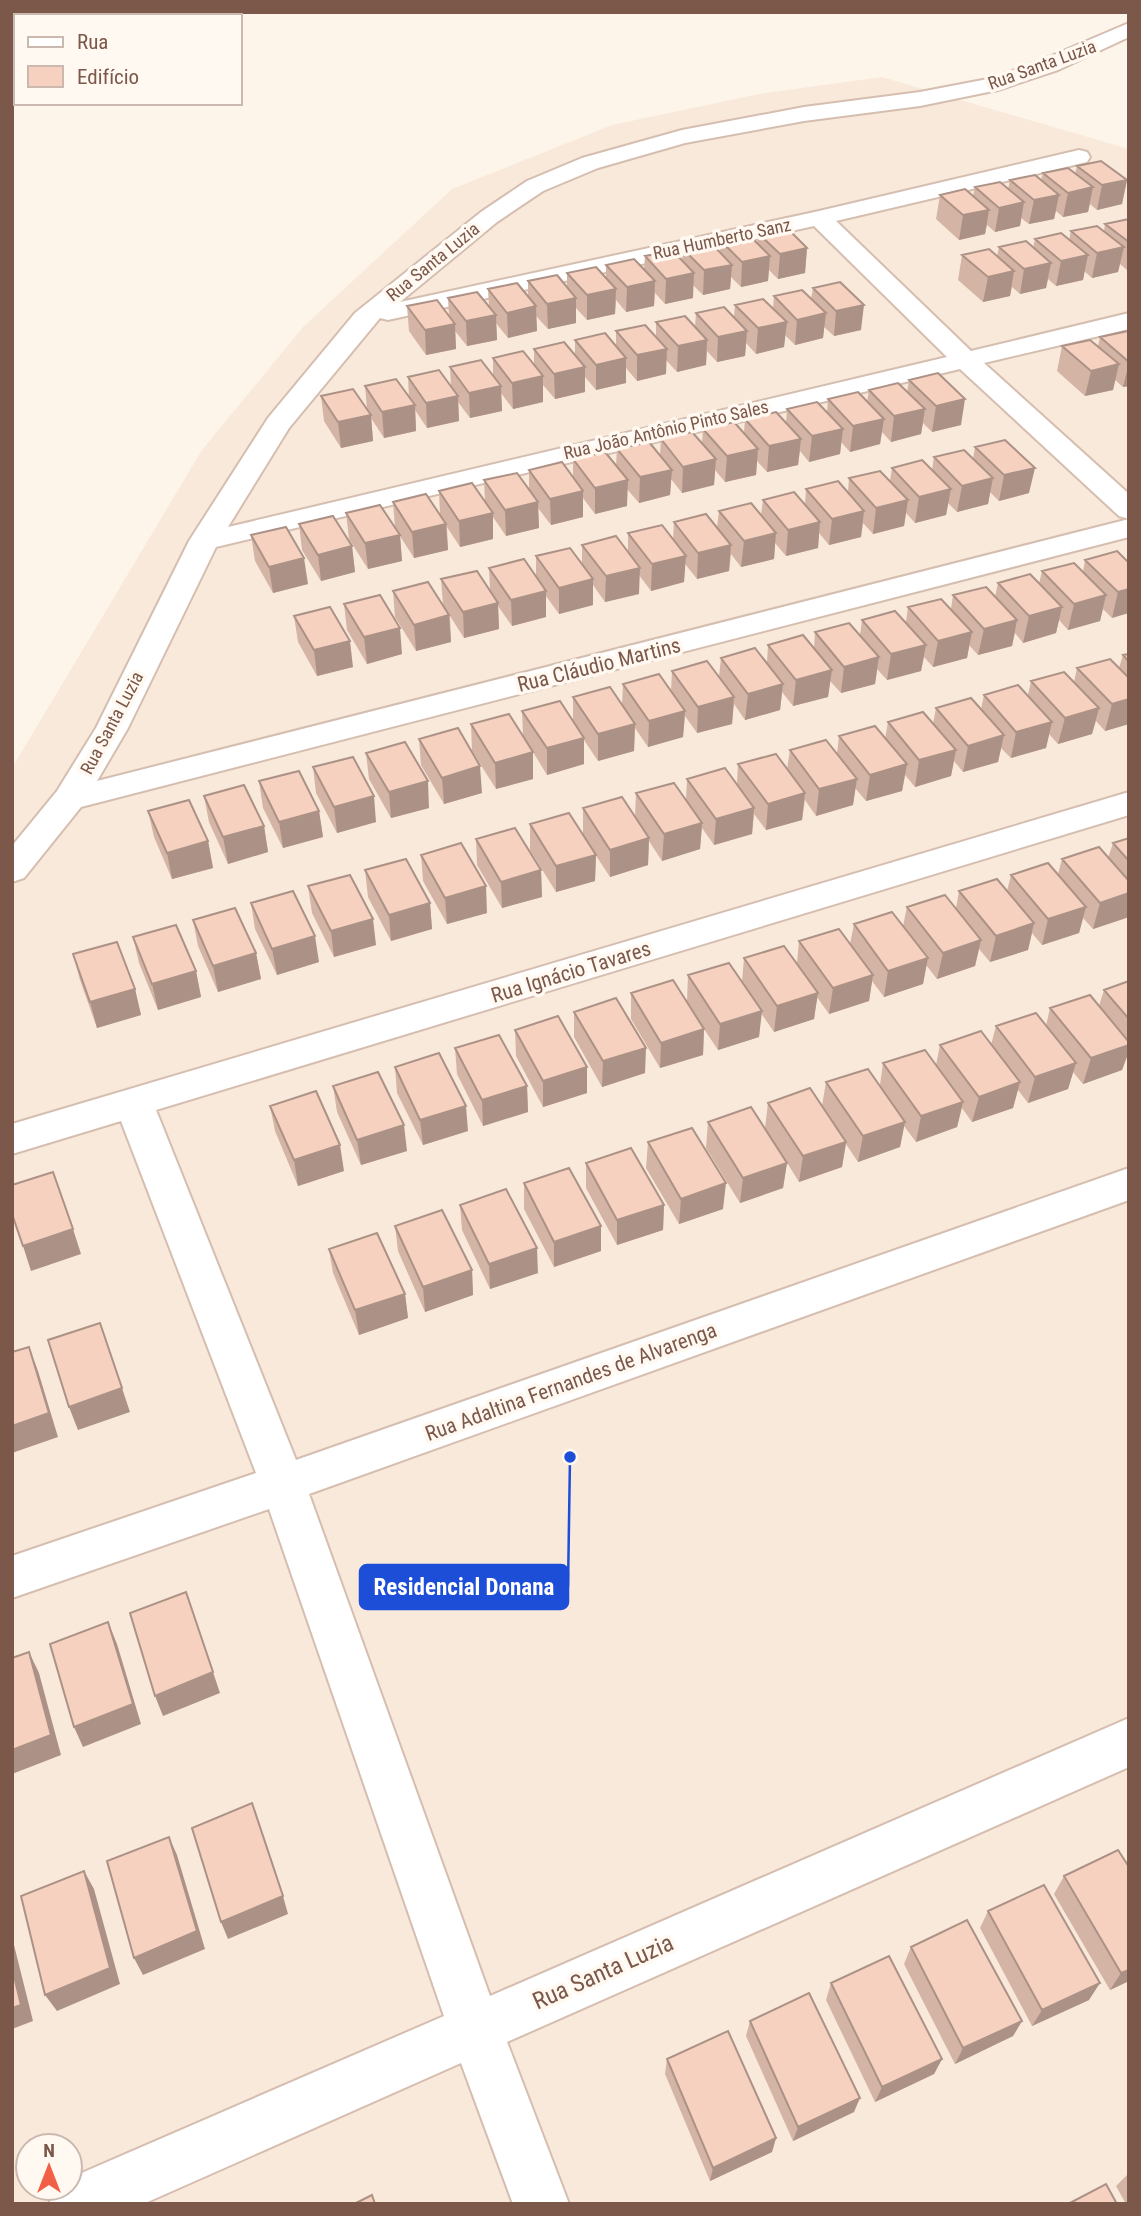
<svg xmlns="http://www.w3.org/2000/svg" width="1141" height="2216" font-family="'Roboto Condensed',sans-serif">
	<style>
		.residential { fill: #f9e9da; fill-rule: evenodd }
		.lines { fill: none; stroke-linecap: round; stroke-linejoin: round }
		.street-casing { stroke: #d5beb0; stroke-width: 4 }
		.street { fill: #fff; fill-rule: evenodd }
		.wall { fill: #d4b4a4 }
		.shaded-wall { fill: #ac9286 }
		.building { fill: #f6d1bf; stroke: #ac9286; stroke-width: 2 }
		.labels { text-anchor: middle; stroke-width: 7; stroke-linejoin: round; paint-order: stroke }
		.far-street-label { font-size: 18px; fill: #7c584a; stroke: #fff9f2 }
		.street-label { font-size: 21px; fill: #7c584a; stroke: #fff9f2 }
		.near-street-label { font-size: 24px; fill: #7c584a; stroke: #fff9f2 }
		.leader { fill: none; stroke: #1d4ed8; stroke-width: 2.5 }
		.callout-dot { fill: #1d4ed8; stroke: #fff9f2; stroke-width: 2.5 }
		.callout { fill: #1d4ed8; stroke: #1d4ed8; stroke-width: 2.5 }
		.callout-label { font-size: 23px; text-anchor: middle; font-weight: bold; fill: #fff }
	</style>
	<rect width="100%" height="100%" fill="#fef5ea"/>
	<path class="residential" d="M 882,77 L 1129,149 L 1129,2204 L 12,2204 L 12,768 L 202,450 L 303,327 L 452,189 L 612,125 L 759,94 ZM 28,2146 L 70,2146 L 70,2188 L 28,2188 Z"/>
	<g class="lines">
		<g class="street-casing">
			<path id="street" d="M 1129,23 L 1129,37 L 1058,70 L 998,90 L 920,106 L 804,121 L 685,143 L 598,168 L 543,191 L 497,222 L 400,302 L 819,211 L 1079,150 L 1087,152 L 1090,157 L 1087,162 L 836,221 L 971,351 L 1129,313 L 1129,329 L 984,363 L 1129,494 L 1129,519 L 1119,516 L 960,369 L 216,547 L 128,728 L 97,781 L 1129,519 L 1129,537 L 81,807 L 24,878 L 12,882 L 12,846 L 57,791 L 96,728 L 189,541 L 268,418 L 355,313 L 481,212 L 527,181 L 582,158 L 682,130 L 804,107 L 920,92 L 993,78 L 1042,60 ZM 814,226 L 947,357 L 228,527 L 289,428 L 380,318 L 388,320 Z
				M 1129,792 L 1129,815 L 156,1110 L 296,1460 L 1129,1168 L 1129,1200 L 309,1494 L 490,1996 L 1129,1718 L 1129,1767 L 507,2042 L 569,2204 L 513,2204 L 461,2063 L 143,2204 L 49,2204 L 55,2188 L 70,2188 L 70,2178 L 444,2016 L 269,1509 L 12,1598 L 12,1556 L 256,1473 L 121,1121 L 12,1154 L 12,1124 Z"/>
		</g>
		<use href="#street" class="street"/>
	</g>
	<path class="wall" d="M 1077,166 L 1127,180 L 1122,204 L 1097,210 L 1090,204 L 1088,212 L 1063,217 L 1056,211 L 1054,219 L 1029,224 L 1021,218 L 1020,226 L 995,232 L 987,225 L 985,234 L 959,240 L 936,219 L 940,195 L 973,196 L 975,187 L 1008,189 L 1010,180 L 1041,180 L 1043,173 L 1075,174 Z
		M 1129,219 L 1129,269 L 1127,270 L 1120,264 L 1118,272 L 1092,278 L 1084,271 L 1083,280 L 1056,286 L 1048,279 L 1046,288 L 1020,294 L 1012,287 L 1010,296 L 983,302 L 958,280 L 962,255 L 997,256 L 999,247 L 1033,248 L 1035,239 L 1069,240 L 1071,231 L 1104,231 L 1105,224 Z
		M 758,233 L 807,248 L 805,273 L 778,279 L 769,270 L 768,281 L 741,287 L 731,277 L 730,289 L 703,295 L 693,285 L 693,298 L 665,304 L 655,293 L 654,306 L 626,312 L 616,300 L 615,314 L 587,320 L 576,308 L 576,323 L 548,329 L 536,316 L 537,331 L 508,338 L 496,323 L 497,340 L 467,346 L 455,331 L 456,349 L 426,355 L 409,331 L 407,306 L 449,316 L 448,298 L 489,306 L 488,289 L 528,297 L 528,281 L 567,287 L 567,273 L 606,278 L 606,265 L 644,269 L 645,256 L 682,261 L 683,249 L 720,252 L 721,241 L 757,244 Z
		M 813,288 L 861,330 L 834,336 L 824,327 L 823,338 L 795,345 L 785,335 L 784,347 L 756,354 L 746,343 L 745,356 L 717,362 L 707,351 L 706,365 L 677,372 L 666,360 L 666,374 L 637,381 L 626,368 L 626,383 L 596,390 L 585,377 L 585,392 L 555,399 L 543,385 L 543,402 L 513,409 L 501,393 L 502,411 L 470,418 L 458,402 L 459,421 L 427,428 L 415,410 L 416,431 L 384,438 L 371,418 L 373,441 L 341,448 L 324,421 L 321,396 L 367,409 L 365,386 L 409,398 L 408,377 L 451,387 L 450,367 L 493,376 L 493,358 L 534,366 L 534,349 L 575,356 L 575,340 L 616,346 L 616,331 L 656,336 L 656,322 L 695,327 L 696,313 L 734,317 L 735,305 L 773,308 L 774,296 L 811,299 Z
		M 1129,331 L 1129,386 L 1123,387 L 1115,380 L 1113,390 L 1085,396 L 1057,371 L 1062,346 L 1098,346 L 1100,337 Z
		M 909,380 L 961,425 L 932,432 L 923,423 L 921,434 L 891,442 L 882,432 L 880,444 L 850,452 L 841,442 L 840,454 L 809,462 L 800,451 L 798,465 L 767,472 L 757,461 L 756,475 L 725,482 L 715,470 L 714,485 L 682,493 L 671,479 L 670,495 L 639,503 L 627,489 L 627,506 L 595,514 L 583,498 L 583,517 L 551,525 L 538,508 L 539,528 L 506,536 L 493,517 L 493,539 L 460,547 L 447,527 L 448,550 L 414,558 L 400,536 L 402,561 L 368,569 L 349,539 L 346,513 L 395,527 L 393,502 L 440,514 L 439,491 L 485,501 L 484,480 L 529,489 L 529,470 L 573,477 L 573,459 L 616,466 L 617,449 L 660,455 L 661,439 L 702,444 L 703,429 L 744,433 L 745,419 L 786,423 L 787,409 L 827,412 L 828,399 L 867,402 L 869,390 L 907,392 Z
		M 975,447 L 1029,493 L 999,501 L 990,492 L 988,504 L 957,512 L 948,503 L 946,515 L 915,523 L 906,513 L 904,526 L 873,534 L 863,523 L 861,537 L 829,545 L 819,533 L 818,548 L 786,556 L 775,543 L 774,559 L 741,567 L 731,554 L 729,571 L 697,579 L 685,564 L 684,582 L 651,591 L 639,575 L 639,594 L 605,602 L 593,585 L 593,605 L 559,614 L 546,596 L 546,617 L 512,626 L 498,606 L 499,629 L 464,638 L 450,616 L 451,642 L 416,651 L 395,617 L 393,591 L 443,605 L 441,579 L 490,590 L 489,568 L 536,577 L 536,556 L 582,564 L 582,545 L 628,551 L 628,533 L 673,540 L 674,522 L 717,527 L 719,511 L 761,515 L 763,500 L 805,504 L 806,489 L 848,492 L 849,478 L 890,481 L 892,468 L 932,470 L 934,457 L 973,459 Z
		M 299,524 L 352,546 L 355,572 L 321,581 L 302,550 Z
		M 251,535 L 308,584 L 273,593 L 255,561 Z
		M 1085,560 L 1129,563 L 1112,618 L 1103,609 L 1100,621 L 1068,630 L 1059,620 L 1056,633 L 1023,643 L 1015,633 L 1012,646 L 978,655 L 969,645 L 967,658 L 933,667 L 924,657 L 921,671 L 887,680 L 877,669 L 875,684 L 841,693 L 830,681 L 828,697 L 793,706 L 782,692 L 780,710 L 745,720 L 734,704 L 732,724 L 697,733 L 685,716 L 683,737 L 648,747 L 635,728 L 634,751 L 598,761 L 584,740 L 584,764 L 547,775 L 533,752 L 533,779 L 496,789 L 472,751 L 471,724 L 523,736 L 522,711 L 573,722 L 573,697 L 622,706 L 623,684 L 671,691 L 672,671 L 719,677 L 721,658 L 767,663 L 768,645 L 814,649 L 815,632 L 860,635 L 862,620 L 906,622 L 908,607 L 951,609 L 953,595 L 995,597 L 998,583 L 1039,584 L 1042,571 L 1083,572 Z
		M 344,604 L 402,654 L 367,664 L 347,630 Z
		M 294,616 L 353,667 L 317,676 L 298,642 Z
		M 1129,654 L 1129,724 L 1105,731 L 1096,721 L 1092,734 L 1058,744 L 1049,734 L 1046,748 L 1011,758 L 1001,748 L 998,762 L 963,772 L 954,761 L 951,776 L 915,787 L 905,775 L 902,791 L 866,801 L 855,788 L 853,805 L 816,816 L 805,800 L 802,820 L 766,830 L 754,814 L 752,834 L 714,845 L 702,828 L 700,849 L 662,861 L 649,841 L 648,865 L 610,877 L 591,848 L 596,855 L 595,881 L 556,892 L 530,850 L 530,824 L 583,834 L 583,808 L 635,817 L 636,793 L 686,800 L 687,779 L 737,784 L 738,764 L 787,769 L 790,750 L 837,754 L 839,736 L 885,739 L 888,722 L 933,724 L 936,708 L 981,709 L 984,695 L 1028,695 L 1031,681 L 1074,682 L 1077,668 L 1119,668 L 1123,655 Z
		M 419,739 L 482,793 L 444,804 L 421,765 Z
		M 366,753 L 429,808 L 391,818 L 369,779 Z
		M 313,767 L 376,822 L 337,833 L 316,793 Z
		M 259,781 L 319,811 L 323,837 L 283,848 L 263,808 Z
		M 204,796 L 264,826 L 268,852 L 228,864 L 209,822 Z
		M 148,811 L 208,841 L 213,868 L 172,879 L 154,837 Z
		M 1129,838 L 1129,917 L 1093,929 L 1083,918 L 1079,933 L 1042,945 L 1032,933 L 1028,950 L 990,962 L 979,949 L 975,966 L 937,979 L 926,965 L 923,984 L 884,997 L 872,981 L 869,1001 L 829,1014 L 817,997 L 814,1019 L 774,1032 L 761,1013 L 759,1037 L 718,1050 L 704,1029 L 703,1055 L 660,1068 L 631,1019 L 631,993 L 687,1001 L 688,975 L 742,982 L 744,958 L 797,963 L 799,941 L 850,944 L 854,924 L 903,926 L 907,907 L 956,908 L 959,891 L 1007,891 L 1011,875 L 1058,874 L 1062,859 L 1108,858 L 1113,843 Z
		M 476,839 L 541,870 L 542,897 L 502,908 L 477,865 Z
		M 421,855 L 487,913 L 447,924 L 423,881 Z
		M 365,870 L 430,903 L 432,929 L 391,941 L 368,897 Z
		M 308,886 L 376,945 L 334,957 L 312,913 Z
		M 251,903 L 319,962 L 277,975 L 255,929 Z
		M 193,920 L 256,953 L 261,979 L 218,992 L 198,946 Z
		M 133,937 L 196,971 L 201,997 L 158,1010 L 139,963 Z
		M 73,954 L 135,989 L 141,1015 L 97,1028 L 80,980 Z
		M 1129,981 L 1129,1055 L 1128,1054 L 1122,1070 L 1083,1084 L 1073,1072 L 1068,1089 L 1028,1103 L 1018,1090 L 1013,1108 L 972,1122 L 962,1108 L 957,1127 L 916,1142 L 904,1126 L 900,1147 L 858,1162 L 846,1144 L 842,1167 L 799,1182 L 773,1140 L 787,1163 L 783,1188 L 740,1203 L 706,1148 L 708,1122 L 765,1128 L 768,1103 L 822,1106 L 826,1082 L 880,1085 L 883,1063 L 936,1065 L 940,1045 L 991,1045 L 996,1026 L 1046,1026 L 1050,1008 L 1099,1006 L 1104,990 Z
		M 574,1012 L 645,1073 L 602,1087 L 574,1037 Z
		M 515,1030 L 587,1093 L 543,1107 L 516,1056 Z
		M 455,1048 L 527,1086 L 528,1112 L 483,1126 L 457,1074 Z
		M 395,1067 L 468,1131 L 423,1145 L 397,1093 Z
		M 333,1086 L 407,1151 L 361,1165 L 337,1112 Z
		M 270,1106 L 344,1171 L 298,1186 L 275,1131 Z
		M 648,1142 L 723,1209 L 679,1224 L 646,1168 Z
		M 586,1163 L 664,1205 L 663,1230 L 617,1245 L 586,1188 Z
		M 524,1183 L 601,1251 L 554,1267 L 524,1209 Z
		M 460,1205 L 538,1273 L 490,1289 L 462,1230 Z
		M 395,1226 L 472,1270 L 473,1295 L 425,1312 L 398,1251 Z
		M 329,1249 L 405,1294 L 408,1318 L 359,1335 L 333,1273 Z
		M 1064,1876 L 1129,1981 L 1110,1990 L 1054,1894 Z
		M 988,1911 L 1089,2000 L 1032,2026 L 980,1928 Z
		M 911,1947 L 1022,2021 L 1013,2036 L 955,2064 L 904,1964 Z
		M 831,1983 L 942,2059 L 934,2074 L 875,2102 L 826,2000 Z
		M 750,2021 L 854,2112 L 793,2141 L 746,2036 Z
		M 667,2059 L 776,2138 L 772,2152 L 710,2181 L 665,2074 Z
		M 1129,2173 L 1129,2204 L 1126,2204 L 1116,2186 Z"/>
	<path class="shaded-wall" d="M 1127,180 L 1122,204 L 1097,210 L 1102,185 Z
		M 1093,187 L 1088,212 L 1063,217 L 1068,193 Z
		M 1059,195 L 1054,219 L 1029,224 L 1034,200 Z
		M 1024,202 L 1020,226 L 995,232 L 999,208 Z
		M 989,210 L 985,234 L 959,240 L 963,215 Z
		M 1124,247 L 1118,272 L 1092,278 L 1097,253 Z
		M 807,248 L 805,273 L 778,279 L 780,254 Z
		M 1088,255 L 1083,280 L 1056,286 L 1061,261 Z
		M 770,256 L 768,281 L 741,287 L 742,262 Z
		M 1051,263 L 1046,288 L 1020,294 L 1024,269 Z
		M 732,265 L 730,289 L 703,295 L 704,270 Z
		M 1014,271 L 1010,296 L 983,302 L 988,277 Z
		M 694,273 L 693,298 L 665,304 L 666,279 Z
		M 655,281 L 654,306 L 626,312 L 627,287 Z
		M 616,289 L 615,314 L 587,320 L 587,295 Z
		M 576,298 L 576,323 L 548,329 L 547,304 Z
		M 864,305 L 861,330 L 834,336 L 836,311 Z
		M 536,306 L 537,331 L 508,338 L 507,313 Z
		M 826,313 L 823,338 L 795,345 L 797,320 Z
		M 496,315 L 497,340 L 467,346 L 466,321 Z
		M 787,322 L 784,347 L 756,354 L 758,328 Z
		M 455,324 L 456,349 L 426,355 L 425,330 Z
		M 747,331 L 745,356 L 717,362 L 718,337 Z
		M 707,340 L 706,365 L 677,372 L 678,346 Z
		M 667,349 L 666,374 L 637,381 L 637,355 Z
		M 626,358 L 626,383 L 596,390 L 596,365 Z
		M 1129,363 L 1129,386 L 1123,387 Z
		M 1119,364 L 1113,390 L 1085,396 L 1091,371 Z
		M 585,367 L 585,392 L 555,399 L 554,374 Z
		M 543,376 L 543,402 L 513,409 L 512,383 Z
		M 501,386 L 502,411 L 470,418 L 469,393 Z
		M 458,396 L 459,421 L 427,428 L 426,403 Z
		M 965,399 L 961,425 L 932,432 L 936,406 Z
		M 415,405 L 416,431 L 384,438 L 382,412 Z
		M 925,409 L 921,434 L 891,442 L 894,416 Z
		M 371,415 L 373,441 L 341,448 L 338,422 Z
		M 884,419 L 880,444 L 850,452 L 853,426 Z
		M 843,429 L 840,454 L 809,462 L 812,436 Z
		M 801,439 L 798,465 L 767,472 L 769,446 Z
		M 758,449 L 756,475 L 725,482 L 727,456 Z
		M 716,459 L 714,485 L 682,493 L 683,467 Z
		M 1035,468 L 1029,493 L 999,501 L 1004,475 Z
		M 672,470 L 670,495 L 639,503 L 640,477 Z
		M 993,478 L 988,504 L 957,512 L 962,486 Z
		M 628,480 L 627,506 L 595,514 L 595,488 Z
		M 951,489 L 946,515 L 915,523 L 919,497 Z
		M 583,491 L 583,517 L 551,525 L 550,499 Z
		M 908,500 L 904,526 L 873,534 L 876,508 Z
		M 538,502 L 539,528 L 506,536 L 505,510 Z
		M 864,511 L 861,537 L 829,545 L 832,519 Z
		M 493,513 L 493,539 L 460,547 L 459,521 Z
		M 820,522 L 818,548 L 786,556 L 788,530 Z
		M 446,524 L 448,550 L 414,558 L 412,532 Z
		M 776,533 L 774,559 L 741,567 L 744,541 Z
		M 400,535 L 402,561 L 368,569 L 365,543 Z
		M 731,545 L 729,571 L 697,579 L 698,553 Z
		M 352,546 L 355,572 L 321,581 L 318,555 Z
		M 686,556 L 684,582 L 651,591 L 652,564 Z
		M 304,558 L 308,584 L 273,593 L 269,567 Z
		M 640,568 L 639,594 L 605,602 L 606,576 Z
		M 593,579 L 593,605 L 559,614 L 559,588 Z
		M 1129,589 L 1129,613 L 1112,618 L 1118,592 Z
		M 546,591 L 546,617 L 512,626 L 511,600 Z
		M 1106,595 L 1100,621 L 1068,630 L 1074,604 Z
		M 498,603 L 499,629 L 464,638 L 463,612 Z
		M 1062,607 L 1056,633 L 1023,643 L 1029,616 Z
		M 449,615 L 451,642 L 416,651 L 414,625 Z
		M 1017,620 L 1012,646 L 978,655 L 984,629 Z
		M 400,628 L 402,654 L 367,664 L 364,637 Z
		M 972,632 L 967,658 L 933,667 L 938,641 Z
		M 350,641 L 353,667 L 317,676 L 314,650 Z
		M 926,645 L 921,671 L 887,680 L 891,654 Z
		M 879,657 L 875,684 L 841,693 L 844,667 Z
		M 832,670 L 828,697 L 793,706 L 796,680 Z
		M 783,684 L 780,710 L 745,720 L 748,694 Z
		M 734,697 L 732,724 L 697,733 L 698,707 Z
		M 1129,699 L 1129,724 L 1105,731 L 1112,704 Z
		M 1099,708 L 1092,734 L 1058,744 L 1065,718 Z
		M 685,711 L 683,737 L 648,747 L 649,721 Z
		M 1052,722 L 1046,748 L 1011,758 L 1016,732 Z
		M 635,724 L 634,751 L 598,761 L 598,734 Z
		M 1004,735 L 998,762 L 963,772 L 968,746 Z
		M 584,738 L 584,764 L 547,775 L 547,748 Z
		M 956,750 L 951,776 L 915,787 L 919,760 Z
		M 533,752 L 533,779 L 496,789 L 495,763 Z
		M 907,764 L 902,791 L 866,801 L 870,775 Z
		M 480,766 L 482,793 L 444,804 L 442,778 Z
		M 857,779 L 853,805 L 816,816 L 819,789 Z
		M 428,781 L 429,808 L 391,818 L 389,792 Z
		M 805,793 L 802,820 L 766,830 L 768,804 Z
		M 374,796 L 376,822 L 337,833 L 334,807 Z
		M 754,808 L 752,834 L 714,845 L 716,819 Z
		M 319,811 L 323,837 L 283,848 L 279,822 Z
		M 702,823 L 700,849 L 662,861 L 664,834 Z
		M 264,826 L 268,852 L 228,864 L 223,837 Z
		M 649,838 L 648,865 L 610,877 L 610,850 Z
		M 208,841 L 213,868 L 172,879 L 167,853 Z
		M 596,855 L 595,881 L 556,892 L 556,866 Z
		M 541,870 L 542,897 L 502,908 L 501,882 Z
		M 486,886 L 487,913 L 447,924 L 445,898 Z
		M 1129,893 L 1129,917 L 1093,929 L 1100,903 Z
		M 430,903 L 432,929 L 391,941 L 389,915 Z
		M 1086,907 L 1079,933 L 1042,945 L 1048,919 Z
		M 373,919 L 376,945 L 334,957 L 331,931 Z
		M 1034,923 L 1028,950 L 990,962 L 996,936 Z
		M 315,936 L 319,962 L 277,975 L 272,949 Z
		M 981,940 L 975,966 L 937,979 L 943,953 Z
		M 256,953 L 261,979 L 218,992 L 213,966 Z
		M 928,958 L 923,984 L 884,997 L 888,971 Z
		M 196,971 L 201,997 L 158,1010 L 152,984 Z
		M 873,975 L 869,1001 L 829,1014 L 833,988 Z
		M 135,989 L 141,1015 L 97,1028 L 90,1002 Z
		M 818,993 L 814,1019 L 774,1032 L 777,1006 Z
		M 762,1011 L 759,1037 L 718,1050 L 720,1024 Z
		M 704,1029 L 703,1055 L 660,1068 L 661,1043 Z
		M 1129,1045 L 1129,1051 L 1122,1070 L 1083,1084 L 1091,1058 Z
		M 646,1048 L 645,1073 L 602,1087 L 603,1061 Z
		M 1076,1063 L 1068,1089 L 1028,1103 L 1035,1077 Z
		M 587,1067 L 587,1093 L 543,1107 L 543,1081 Z
		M 1020,1082 L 1013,1108 L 972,1122 L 979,1097 Z
		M 527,1086 L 528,1112 L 483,1126 L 482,1100 Z
		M 963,1102 L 957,1127 L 916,1142 L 921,1116 Z
		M 466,1106 L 468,1131 L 423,1145 L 420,1120 Z
		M 905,1122 L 900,1147 L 858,1162 L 863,1136 Z
		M 404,1125 L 407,1151 L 361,1165 L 357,1140 Z
		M 846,1142 L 842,1167 L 799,1182 L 803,1156 Z
		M 340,1145 L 344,1171 L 298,1186 L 294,1160 Z
		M 787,1163 L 783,1188 L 740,1203 L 743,1178 Z
		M 726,1183 L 723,1209 L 679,1224 L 681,1199 Z
		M 664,1205 L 663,1230 L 617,1245 L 617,1220 Z
		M 601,1226 L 601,1251 L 554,1267 L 554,1242 Z
		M 73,1229 L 81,1254 L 31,1271 L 23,1246 Z
		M 537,1248 L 538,1273 L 490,1289 L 489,1264 Z
		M 472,1270 L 473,1295 L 425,1312 L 423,1287 Z
		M 405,1294 L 408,1318 L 359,1335 L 355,1310 Z
		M 29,1347 L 38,1371 L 58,1437 L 12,1453 L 12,1426 Z
		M 122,1388 L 130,1412 L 78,1430 L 69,1407 Z
		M 108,1622 L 117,1644 L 141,1724 L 83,1747 L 74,1727 Z
		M 29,1652 L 39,1673 L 61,1755 L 12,1774 L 12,1750 Z
		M 213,1672 L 220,1693 L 163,1716 L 155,1696 Z
		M 169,1837 L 177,1855 L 205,1949 L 143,1975 L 134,1958 Z
		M 84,1871 L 94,1889 L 120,1984 L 57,2011 L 45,1995 Z
		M 283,1896 L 288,1914 L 228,1939 L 221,1922 Z
		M 12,1937 L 33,2021 L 12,2029 Z
		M 1129,1970 L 1129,1981 L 1110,1990 L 1121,1973 Z
		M 1100,1983 L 1089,2000 L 1032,2026 L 1042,2010 Z
		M 1022,2021 L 1013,2036 L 955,2064 L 963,2048 Z
		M 942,2059 L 934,2074 L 875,2102 L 882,2087 Z
		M 860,2098 L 854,2112 L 793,2141 L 798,2127 Z
		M 776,2138 L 772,2152 L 710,2181 L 713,2168 Z"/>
	<path class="building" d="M 1101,161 L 1127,180 L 1102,185 L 1077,166 Z
		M 1068,168 L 1093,187 L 1068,193 L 1043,173 Z
		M 1035,175 L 1059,195 L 1034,200 L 1010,180 Z
		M 1000,182 L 1024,202 L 999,208 L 975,187 Z
		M 965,189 L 989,210 L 963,215 L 940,195 Z
		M 1129,219 L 1129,242 L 1105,224 Z
		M 1097,226 L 1124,247 L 1097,253 L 1071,231 Z
		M 786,227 L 807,248 L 780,254 L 758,233 Z
		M 1061,233 L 1088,255 L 1061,261 L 1035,239 Z
		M 749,235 L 770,256 L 742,262 L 721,241 Z
		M 1026,241 L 1051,263 L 1024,269 L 999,247 Z
		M 711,243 L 732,265 L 704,270 L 683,249 Z
		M 989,249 L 1014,271 L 988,277 L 962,255 Z
		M 673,251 L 694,273 L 666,279 L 645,256 Z
		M 634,259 L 655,281 L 627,287 L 606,265 Z
		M 596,267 L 616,289 L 587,295 L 567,273 Z
		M 557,275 L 576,298 L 547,304 L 528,281 Z
		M 840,282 L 864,305 L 836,311 L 813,288 Z
		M 517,283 L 536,306 L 507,313 L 488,289 Z
		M 802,290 L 826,313 L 797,320 L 774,296 Z
		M 477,292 L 496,315 L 466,321 L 448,298 Z
		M 763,299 L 787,322 L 758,328 L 735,305 Z
		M 437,300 L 455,324 L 425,330 L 407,306 Z
		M 724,307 L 747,331 L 718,337 L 696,313 Z
		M 685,316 L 707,340 L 678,346 L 656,322 Z
		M 645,325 L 667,349 L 637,355 L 616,331 Z
		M 1128,331 L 1129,331 L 1129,362 L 1100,337 Z
		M 605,333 L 626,358 L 596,365 L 575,340 Z
		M 1090,340 L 1119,364 L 1091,371 L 1062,346 Z
		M 564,342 L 585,367 L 554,374 L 534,349 Z
		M 523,351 L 543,376 L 512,383 L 493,358 Z
		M 481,360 L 501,386 L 469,393 L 450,367 Z
		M 439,370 L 458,396 L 426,403 L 408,377 Z
		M 938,373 L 965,399 L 936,406 L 909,380 Z
		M 396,379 L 415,405 L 382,412 L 365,386 Z
		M 898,383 L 925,409 L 894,416 L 869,390 Z
		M 353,389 L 371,415 L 338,422 L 321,396 Z
		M 858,392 L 884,419 L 853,426 L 828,399 Z
		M 817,402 L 843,429 L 812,436 L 787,409 Z
		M 776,412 L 801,439 L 769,446 L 745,419 Z
		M 734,422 L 758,449 L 727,456 L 703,429 Z
		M 692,432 L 716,459 L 683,467 L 661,439 Z
		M 1005,440 L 1035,468 L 1004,475 L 975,447 Z
		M 649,442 L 672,470 L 640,477 L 617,449 Z
		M 964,450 L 993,478 L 962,486 L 934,457 Z
		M 605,452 L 628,480 L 595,488 L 573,459 Z
		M 922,460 L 951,489 L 919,497 L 892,468 Z
		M 562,462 L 583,491 L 550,499 L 529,470 Z
		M 880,471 L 908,500 L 876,508 L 849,478 Z
		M 517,473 L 538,502 L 505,510 L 484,480 Z
		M 838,481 L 864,511 L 832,519 L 806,489 Z
		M 472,483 L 493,513 L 459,521 L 439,491 Z
		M 794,492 L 820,522 L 788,530 L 763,500 Z
		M 426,494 L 446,524 L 412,532 L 393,502 Z
		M 751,503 L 776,533 L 744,541 L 719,511 Z
		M 380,505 L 400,535 L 365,543 L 346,513 Z
		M 706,514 L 731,545 L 698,553 L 674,522 Z
		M 333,516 L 352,546 L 318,555 L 299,524 Z
		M 662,525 L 686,556 L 652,564 L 628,533 Z
		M 286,527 L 304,558 L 269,567 L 251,535 Z
		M 616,536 L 640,568 L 606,576 L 582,545 Z
		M 570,548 L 593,579 L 559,588 L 536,556 Z
		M 1117,551 L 1129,563 L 1129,589 L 1118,592 L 1085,560 Z
		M 524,559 L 546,591 L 511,600 L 489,568 Z
		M 1074,563 L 1106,595 L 1074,604 L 1042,571 Z
		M 477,571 L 498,603 L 463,612 L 441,579 Z
		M 1030,574 L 1062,607 L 1029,616 L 998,583 Z
		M 428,582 L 449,615 L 414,625 L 393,591 Z
		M 986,587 L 1017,620 L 984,629 L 953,595 Z
		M 380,595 L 400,628 L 364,637 L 344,604 Z
		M 941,599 L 972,632 L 938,641 L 908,607 Z
		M 330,607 L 350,641 L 314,650 L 294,616 Z
		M 895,611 L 926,645 L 891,654 L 862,620 Z
		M 849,623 L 879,657 L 844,667 L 815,632 Z
		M 803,635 L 832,670 L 796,680 L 768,645 Z
		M 755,648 L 783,684 L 748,694 L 721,658 Z
		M 1129,654 L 1129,662 L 1123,655 Z
		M 1110,659 L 1129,678 L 1129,699 L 1112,704 L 1077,668 Z
		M 707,661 L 734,697 L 698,707 L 672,671 Z
		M 1064,672 L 1099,708 L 1065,718 L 1031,681 Z
		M 659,674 L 685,711 L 649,721 L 623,684 Z
		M 1018,685 L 1052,722 L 1016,732 L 984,695 Z
		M 610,687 L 635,724 L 598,734 L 573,697 Z
		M 971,698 L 1004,735 L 968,746 L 936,708 Z
		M 560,701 L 584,738 L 547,748 L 522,711 Z
		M 923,712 L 956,750 L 919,760 L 888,722 Z
		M 509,714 L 533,752 L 495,763 L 471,724 Z
		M 875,726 L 907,764 L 870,775 L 839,736 Z
		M 458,728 L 480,766 L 442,778 L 419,739 Z
		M 826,740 L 857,779 L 819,789 L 790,750 Z
		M 405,742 L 428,781 L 389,792 L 366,753 Z
		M 776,754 L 805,793 L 768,804 L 738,764 Z
		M 353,757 L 374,796 L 334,807 L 313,767 Z
		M 725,768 L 754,808 L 716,819 L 687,779 Z
		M 299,771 L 319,811 L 279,822 L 259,781 Z
		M 674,783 L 702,823 L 664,834 L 636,793 Z
		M 244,785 L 264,826 L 223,837 L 204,796 Z
		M 622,797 L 649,838 L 610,850 L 583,808 Z
		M 189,800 L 208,841 L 167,853 L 148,811 Z
		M 569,813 L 596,855 L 556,866 L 530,824 Z
		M 515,828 L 541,870 L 501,882 L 476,839 Z
		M 1129,838 L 1129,861 L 1113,843 Z
		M 461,843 L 486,886 L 445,898 L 421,855 Z
		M 1099,847 L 1129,881 L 1129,893 L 1100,903 L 1062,859 Z
		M 406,859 L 430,903 L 389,915 L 365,870 Z
		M 1048,863 L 1086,907 L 1048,919 L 1011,875 Z
		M 350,875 L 373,919 L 331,931 L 308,886 Z
		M 997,879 L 1034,923 L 996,936 L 959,891 Z
		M 293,891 L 315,936 L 272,949 L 251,903 Z
		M 945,895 L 981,940 L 943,953 L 907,907 Z
		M 235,908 L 256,953 L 213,966 L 193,920 Z
		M 892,912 L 928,958 L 888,971 L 854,924 Z
		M 176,925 L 196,971 L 152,984 L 133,937 Z
		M 839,929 L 873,975 L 833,988 L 799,941 Z
		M 117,942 L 135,989 L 90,1002 L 73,954 Z
		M 784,946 L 818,993 L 777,1006 L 744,958 Z
		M 729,963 L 762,1011 L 720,1024 L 688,975 Z
		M 673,980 L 704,1029 L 661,1043 L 631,993 Z
		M 1129,981 L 1129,1019 L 1104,990 Z
		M 1090,995 L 1129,1042 L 1129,1045 L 1091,1058 L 1050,1008 Z
		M 616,998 L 646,1048 L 603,1061 L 574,1012 Z
		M 1036,1013 L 1076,1063 L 1035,1077 L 996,1026 Z
		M 558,1016 L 587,1067 L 543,1081 L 515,1030 Z
		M 981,1031 L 1020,1082 L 979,1097 L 940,1045 Z
		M 499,1035 L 527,1086 L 482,1100 L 455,1048 Z
		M 925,1050 L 963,1102 L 921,1116 L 883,1063 Z
		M 439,1053 L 466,1106 L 420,1120 L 395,1067 Z
		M 868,1069 L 905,1122 L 863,1136 L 826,1082 Z
		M 378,1072 L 404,1125 L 357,1140 L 333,1086 Z
		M 810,1088 L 846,1142 L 803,1156 L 768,1103 Z
		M 316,1091 L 340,1145 L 294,1160 L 270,1106 Z
		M 751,1107 L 787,1163 L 743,1178 L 708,1122 Z
		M 692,1128 L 726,1183 L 681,1199 L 648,1142 Z
		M 631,1148 L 664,1205 L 617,1220 L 586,1163 Z
		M 569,1168 L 601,1226 L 554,1242 L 524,1183 Z
		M 53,1172 L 73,1229 L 23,1246 L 12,1214 L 12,1185 Z
		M 506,1189 L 537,1248 L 489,1264 L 460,1205 Z
		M 442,1210 L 472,1270 L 423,1287 L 395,1226 Z
		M 377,1233 L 405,1294 L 355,1310 L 329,1249 Z
		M 100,1323 L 122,1388 L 69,1407 L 48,1340 Z
		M 29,1347 L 49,1413 L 12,1426 L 12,1352 Z
		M 186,1592 L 213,1672 L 155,1696 L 130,1613 Z
		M 108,1622 L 133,1704 L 74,1727 L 50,1644 Z
		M 29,1652 L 51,1735 L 12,1750 L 12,1658 Z
		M 252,1803 L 283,1896 L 221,1922 L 192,1828 Z
		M 169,1837 L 197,1931 L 134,1958 L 107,1861 Z
		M 1118,1850 L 1129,1867 L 1129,1970 L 1121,1973 L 1064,1876 Z
		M 84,1871 L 110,1968 L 45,1995 L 21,1896 Z
		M 1044,1885 L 1100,1983 L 1042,2010 L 988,1911 Z
		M 967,1920 L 1022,2021 L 963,2048 L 911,1947 Z
		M 889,1956 L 942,2059 L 882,2087 L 831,1983 Z
		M 12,1968 L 21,2005 L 12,2008 Z
		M 809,1993 L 860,2098 L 798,2127 L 750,2021 Z
		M 728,2031 L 776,2138 L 713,2168 L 667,2059 Z
		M 1106,2184 L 1117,2204 L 1068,2204 Z
		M 372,2195 L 375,2204 L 354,2204 Z"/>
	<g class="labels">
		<g class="far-street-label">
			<text transform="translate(1042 65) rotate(-20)" y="6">Rua Santa Luzia</text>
			<text transform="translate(722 239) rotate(-12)" y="6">Rua Humberto Sanz</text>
			<text transform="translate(433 262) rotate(-39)" y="6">Rua Santa Luzia</text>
			<text transform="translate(666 430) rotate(-13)" y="6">Rua João Antônio Pinto Sales</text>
			<text transform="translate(112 723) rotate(-62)" y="6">Rua Santa Luzia</text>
		</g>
		<g class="street-label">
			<text transform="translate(599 665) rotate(-14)" y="7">Rua Cláudio Martins</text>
			<text transform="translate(571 972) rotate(-17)" y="7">Rua Ignácio Tavares</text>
			<text transform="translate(571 1382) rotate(-20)" y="7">Rua Adaltina Fernandes de Alvarenga</text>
		</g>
		<g class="near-street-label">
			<text transform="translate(603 1972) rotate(-24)" y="8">Rua Santa Luzia</text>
		</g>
	</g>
	<path class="leader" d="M570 1457L568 1587"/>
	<circle class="callout-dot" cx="570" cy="1457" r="7"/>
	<rect class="callout" x="360" y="1565" width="208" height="44" rx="7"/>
	<g class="callout-label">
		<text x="464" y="1595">Residencial Donana</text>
	</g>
	<rect width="1141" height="2216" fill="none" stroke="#7c584a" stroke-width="28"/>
	<rect x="14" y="14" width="228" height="91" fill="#fff9f2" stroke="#cbb9af" stroke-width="2"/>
	<rect x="28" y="37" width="35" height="10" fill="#ffffff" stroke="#cbb9af" stroke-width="2"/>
	<text x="77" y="49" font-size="21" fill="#7c584a">Rua</text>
	<rect x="28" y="66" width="35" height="21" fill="#f6d1bf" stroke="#cbb9af" stroke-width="2"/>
	<text x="77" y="84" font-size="21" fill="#7c584a">Edifício</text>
	<g transform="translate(49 2167)"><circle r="33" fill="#fff9f2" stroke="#cbb9af" stroke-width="2"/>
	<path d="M0-5L12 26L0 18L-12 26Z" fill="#f16046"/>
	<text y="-10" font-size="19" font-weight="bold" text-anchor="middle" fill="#7c584a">N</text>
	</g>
</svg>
